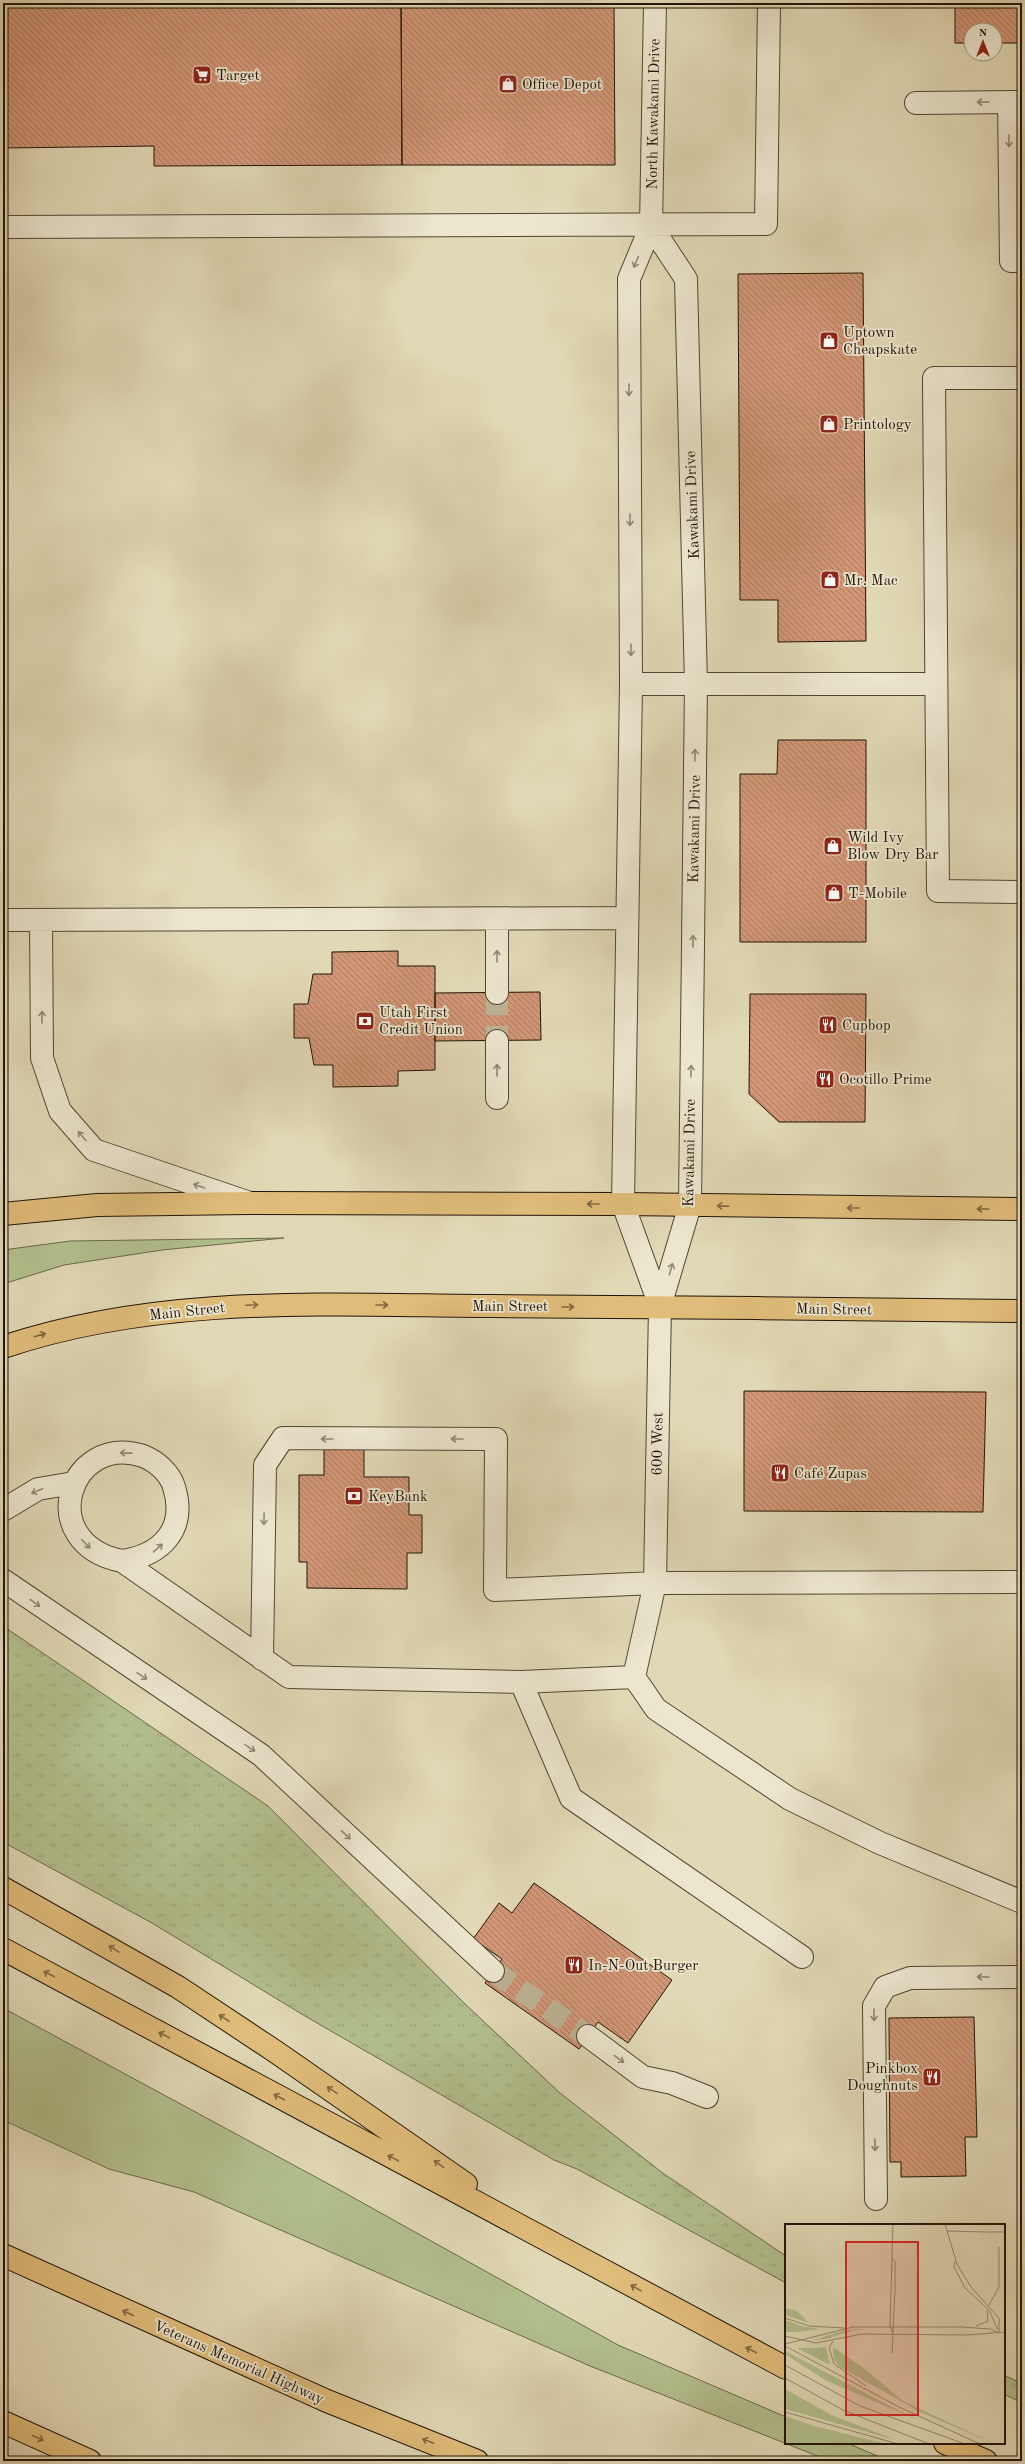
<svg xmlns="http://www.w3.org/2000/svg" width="1025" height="2464" font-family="'Old Standard TT',serif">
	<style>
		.grass { fill: url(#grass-tufts); stroke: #6a6a4a }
		.garden { fill: #b2bf8d; stroke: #6a6a4a }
		.building { fill: url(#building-back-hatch); stroke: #211407 }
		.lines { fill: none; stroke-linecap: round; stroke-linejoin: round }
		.minor-tunnel { stroke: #bbb192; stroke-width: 22; stroke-dasharray: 22 11; stroke-linecap: butt }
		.minor-casing { stroke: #514532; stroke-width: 24 }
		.major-casing { stroke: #211407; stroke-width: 24 }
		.highway-casing { stroke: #211407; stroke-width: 24 }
		.minor { stroke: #ece6cf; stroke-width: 22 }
		.major { stroke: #e0bc7a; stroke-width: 22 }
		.highway { stroke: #e0bc7a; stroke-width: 22 }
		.oneway { stroke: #918875 }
		.oneway2 { stroke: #806840 }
		.labels { text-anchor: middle; stroke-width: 3.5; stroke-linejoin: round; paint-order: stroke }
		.poi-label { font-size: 15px; fill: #211407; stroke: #ece6cf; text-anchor: start }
		.street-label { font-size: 15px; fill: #211407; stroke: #ece6cf }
		.inset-road { fill: none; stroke: #948a6f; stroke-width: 1 }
		.view { fill: #d62828; fill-opacity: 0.15; stroke: #d62828; stroke-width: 2 }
		.inset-edge { fill: none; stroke: #211407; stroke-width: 2 }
	</style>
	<defs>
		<pattern id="grass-tufts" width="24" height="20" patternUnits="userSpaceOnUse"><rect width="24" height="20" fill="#b2bf8d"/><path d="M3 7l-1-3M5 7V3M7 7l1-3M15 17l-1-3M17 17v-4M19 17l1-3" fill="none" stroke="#99a378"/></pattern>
		<pattern id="building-back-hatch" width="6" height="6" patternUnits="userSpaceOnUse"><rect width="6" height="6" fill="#d19676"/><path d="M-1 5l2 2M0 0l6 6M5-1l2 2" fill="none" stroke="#a9795f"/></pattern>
	</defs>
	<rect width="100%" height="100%" fill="#e1d8b5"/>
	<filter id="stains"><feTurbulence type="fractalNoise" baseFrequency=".005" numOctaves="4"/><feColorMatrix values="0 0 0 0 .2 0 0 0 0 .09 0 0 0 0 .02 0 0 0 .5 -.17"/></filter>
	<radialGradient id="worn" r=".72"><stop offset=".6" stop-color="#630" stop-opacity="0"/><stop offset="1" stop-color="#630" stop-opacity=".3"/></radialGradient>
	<path class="grass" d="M 3,1626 L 268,1806 L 464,2003 L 560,2093 L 664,2174 L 786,2256 L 786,2283 L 577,2169 L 554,2160 L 305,2016 L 152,1923 L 3,1842 Z
		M 1004,2375 L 1022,2384 L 1022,2403 L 1004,2394 Z"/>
	<path class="garden" d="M 284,1238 L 162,1250 L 64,1265 L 3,1284 L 3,1250 L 70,1241 Z
		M 3,2008 L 336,2188 L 618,2345 L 786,2417 L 786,2443 L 847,2443 L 889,2461 L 830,2461 L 590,2366 L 194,2192 L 109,2169 L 3,2120 Z"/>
	<path class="building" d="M 3,3 L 401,3 L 402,165 L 154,166 L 154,146 L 3,148 Z
		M 401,3 L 614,3 L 615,165 L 402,165 Z
		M 955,3 L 1022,3 L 1022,43 L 995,43 L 995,30 L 971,30 L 971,43 L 955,43 Z
		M 863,273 L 866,641 L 778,642 L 778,600 L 740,600 L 738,274 Z
		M 778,740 L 866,740 L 866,942 L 740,942 L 740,774 L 777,774 Z
		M 398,951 L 398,966 L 435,966 L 435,1070 L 398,1071 L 398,1086 L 333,1087 L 333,1065 L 314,1065 L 309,1038 L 294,1038 L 294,1004 L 308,1004 L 313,974 L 332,974 L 332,952 Z
		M 540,992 L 541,1040 L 435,1041 L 435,993 Z
		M 750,994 L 866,994 L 865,1122 L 779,1122 L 749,1094 Z
		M 744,1391 L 986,1392 L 983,1512 L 744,1511 Z
		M 324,1438 L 364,1438 L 364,1477 L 409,1477 L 409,1515 L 422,1515 L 422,1553 L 407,1553 L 407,1589 L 307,1588 L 307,1562 L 299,1562 L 299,1475 L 324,1475 Z
		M 534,1883 L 672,1980 L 628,2043 L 598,2022 L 579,2049 L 485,1983 L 502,1959 L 473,1939 L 499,1903 L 512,1913 Z
		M 974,2017 L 977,2137 L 965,2137 L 966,2176 L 901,2177 L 901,2162 L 890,2162 L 889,2018 Z"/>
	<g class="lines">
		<path class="minor-tunnel" d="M 497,993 L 497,1041
			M 493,1971 L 588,2036"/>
		<g class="minor-casing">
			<path id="minor" d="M 655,3 L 651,226 L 629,279 L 631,684 L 623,1204 L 660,1306
				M 1009,102 L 1011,261 L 1022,261
				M 916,103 L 1022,102
				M 651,226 L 686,279 L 696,684 L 690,1205 L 660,1306 L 655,1583 L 634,1677 L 656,1709 L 790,1799 L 880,1843 L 1022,1902
				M 3,227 L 766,224 L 769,3
				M 1022,378 L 934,378 L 938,891 L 1022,892
				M 631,684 L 936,684
				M 497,919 L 497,993
				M 3,920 L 627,918
				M 41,920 L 42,1058 L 60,1111 L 94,1150 L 247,1202
				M 497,1041 L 497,1098
				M 3,1510 L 38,1489 L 74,1483
				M 122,1561 C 162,1555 187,1529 174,1487 C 170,1473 156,1461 143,1456 C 68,1432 34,1544 122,1561 L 289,1677 L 521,1682
				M 3,1580 L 261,1755 L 493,1971
				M 262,1659 L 265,1465 L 283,1438 L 496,1439 L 495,1590 L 655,1583 L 1022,1582
				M 634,1677 L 521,1682 L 571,1798 L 802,1957
				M 588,2036 L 643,2077 L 672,2083 L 707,2097
				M 876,2199 L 874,2006 L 885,1987 L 910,1978 L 1022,1977"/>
		</g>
		<g class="major-casing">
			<path id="major" d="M 3,1214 L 97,1205 L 250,1203 L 623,1204 L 1022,1209
				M 3,1347 C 161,1294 329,1305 492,1306 C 669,1307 845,1309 1022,1311"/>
		</g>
		<g class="highway-casing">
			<path id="highway" d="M 3,1888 L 178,1987 L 276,2052 L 466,2184
				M 3,1949 L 786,2368
				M 3,2255 L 327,2401 L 477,2461
				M 3,2422 L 90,2461
				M 945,2443 L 986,2461"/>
		</g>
		<use href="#minor" class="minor"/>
		<use href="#major" class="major"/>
		<use href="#highway" class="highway"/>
	</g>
	<defs><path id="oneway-shaft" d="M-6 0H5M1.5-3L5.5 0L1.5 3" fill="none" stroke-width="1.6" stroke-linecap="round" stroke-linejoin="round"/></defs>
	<g class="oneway">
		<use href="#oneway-shaft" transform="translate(983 102) rotate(180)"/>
		<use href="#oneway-shaft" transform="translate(1009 141) rotate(89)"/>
		<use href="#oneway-shaft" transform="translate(636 262) rotate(113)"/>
		<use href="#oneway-shaft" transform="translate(629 390) rotate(90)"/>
		<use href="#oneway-shaft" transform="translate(630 520) rotate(90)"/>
		<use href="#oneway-shaft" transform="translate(631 650) rotate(90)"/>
		<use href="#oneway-shaft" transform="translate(695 755) rotate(-89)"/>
		<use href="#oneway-shaft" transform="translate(693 941) rotate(-89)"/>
		<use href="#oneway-shaft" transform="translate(497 956) rotate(-90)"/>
		<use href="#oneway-shaft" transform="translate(42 1017) rotate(-90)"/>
		<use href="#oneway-shaft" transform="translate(497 1070) rotate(-90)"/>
		<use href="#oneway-shaft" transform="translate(691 1071) rotate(-89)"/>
		<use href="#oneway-shaft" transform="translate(82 1136) rotate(-130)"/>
		<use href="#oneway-shaft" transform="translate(199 1186) rotate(-161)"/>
		<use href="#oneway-shaft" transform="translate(671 1269) rotate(-74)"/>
		<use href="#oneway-shaft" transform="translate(327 1439) rotate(-180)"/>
		<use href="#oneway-shaft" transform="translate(457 1439) rotate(-180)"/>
		<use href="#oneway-shaft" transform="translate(126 1453) rotate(-179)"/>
		<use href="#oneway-shaft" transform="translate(37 1491) rotate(157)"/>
		<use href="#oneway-shaft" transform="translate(264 1519) rotate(91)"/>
		<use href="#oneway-shaft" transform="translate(86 1544) rotate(46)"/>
		<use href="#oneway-shaft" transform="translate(158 1548) rotate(-41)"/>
		<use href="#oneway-shaft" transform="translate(35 1603) rotate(36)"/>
		<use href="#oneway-shaft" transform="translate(142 1676) rotate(34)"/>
		<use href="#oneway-shaft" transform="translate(250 1748) rotate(34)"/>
		<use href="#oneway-shaft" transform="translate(346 1835) rotate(43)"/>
		<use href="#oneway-shaft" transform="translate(983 1977) rotate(180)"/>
		<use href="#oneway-shaft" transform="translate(874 2015) rotate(90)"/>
		<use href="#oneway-shaft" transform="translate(619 2059) rotate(36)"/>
		<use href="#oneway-shaft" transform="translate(875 2145) rotate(90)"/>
	</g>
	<g class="oneway2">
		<use href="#oneway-shaft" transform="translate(593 1204) rotate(-180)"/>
		<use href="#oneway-shaft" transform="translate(723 1206) rotate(-178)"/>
		<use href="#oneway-shaft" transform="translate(853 1208) rotate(-180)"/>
		<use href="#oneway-shaft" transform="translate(983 1209) rotate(-180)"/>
		<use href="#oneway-shaft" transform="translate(252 1305) rotate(-3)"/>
		<use href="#oneway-shaft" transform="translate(382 1305)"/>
		<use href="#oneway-shaft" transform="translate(568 1307)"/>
		<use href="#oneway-shaft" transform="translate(40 1335) rotate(-16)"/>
		<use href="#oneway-shaft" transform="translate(114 1949) rotate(-149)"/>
		<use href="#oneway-shaft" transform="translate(49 1974) rotate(-152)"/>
		<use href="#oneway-shaft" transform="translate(224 2018) rotate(-147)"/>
		<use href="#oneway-shaft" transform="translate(164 2035) rotate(-152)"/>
		<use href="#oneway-shaft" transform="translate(332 2090) rotate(-146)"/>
		<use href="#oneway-shaft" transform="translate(279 2097) rotate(-152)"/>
		<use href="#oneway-shaft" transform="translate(393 2158) rotate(-152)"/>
		<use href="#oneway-shaft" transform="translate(439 2164) rotate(-144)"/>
		<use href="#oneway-shaft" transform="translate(636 2288) rotate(-151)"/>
		<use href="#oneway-shaft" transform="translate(128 2313) rotate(-156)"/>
		<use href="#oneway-shaft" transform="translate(751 2350) rotate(-153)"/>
		<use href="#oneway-shaft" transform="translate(38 2438) rotate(25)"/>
		<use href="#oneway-shaft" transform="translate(428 2441) rotate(-158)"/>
	</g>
	<defs>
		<g id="supermarket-square" transform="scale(1)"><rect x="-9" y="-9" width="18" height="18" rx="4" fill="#8f2418" stroke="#ece6cf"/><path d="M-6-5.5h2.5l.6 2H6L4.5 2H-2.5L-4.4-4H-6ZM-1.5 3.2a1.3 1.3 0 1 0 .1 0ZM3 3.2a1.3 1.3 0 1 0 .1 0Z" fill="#fff"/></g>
		<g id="shop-square" transform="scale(1)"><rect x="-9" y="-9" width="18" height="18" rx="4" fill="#8f2418" stroke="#ece6cf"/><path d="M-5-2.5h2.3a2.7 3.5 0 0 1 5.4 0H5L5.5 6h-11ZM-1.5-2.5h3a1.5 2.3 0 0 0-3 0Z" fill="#fff"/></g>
		<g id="bank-square" transform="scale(1)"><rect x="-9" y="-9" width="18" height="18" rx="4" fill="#8f2418" stroke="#ece6cf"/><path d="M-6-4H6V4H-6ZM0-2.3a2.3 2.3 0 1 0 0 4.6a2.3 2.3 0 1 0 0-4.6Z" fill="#fff"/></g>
		<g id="restaurant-square" transform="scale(1)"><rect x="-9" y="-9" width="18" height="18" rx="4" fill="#8f2418" stroke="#ece6cf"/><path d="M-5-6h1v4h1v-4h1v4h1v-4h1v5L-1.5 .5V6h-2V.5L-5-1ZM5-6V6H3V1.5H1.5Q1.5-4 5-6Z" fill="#fff"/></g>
	</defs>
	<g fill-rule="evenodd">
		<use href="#supermarket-square" x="202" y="75"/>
		<use href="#shop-square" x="508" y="84"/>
		<use href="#shop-square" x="829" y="341"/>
		<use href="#shop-square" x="829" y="424"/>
		<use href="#shop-square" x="830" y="580"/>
		<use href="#shop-square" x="833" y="846"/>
		<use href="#shop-square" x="834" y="893"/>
		<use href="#bank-square" x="365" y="1021"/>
		<use href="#restaurant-square" x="828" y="1025"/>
		<use href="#restaurant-square" x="825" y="1079"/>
		<use href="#restaurant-square" x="780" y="1473"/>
		<use href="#bank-square" x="354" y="1496"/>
		<use href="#restaurant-square" x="574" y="1965"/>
		<use href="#restaurant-square" x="932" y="2077"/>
	</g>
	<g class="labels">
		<g class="poi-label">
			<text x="216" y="80">Target</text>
			<text x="522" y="89">Office Depot</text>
			<text x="843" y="337">Uptown<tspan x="843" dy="17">Cheapskate</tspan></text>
			<text x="843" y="429">Printology</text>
			<text x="844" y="585">Mr. Mac</text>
			<text x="847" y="842">Wild Ivy<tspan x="847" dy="17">Blow Dry Bar</tspan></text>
			<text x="848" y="898">T-Mobile</text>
			<text x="379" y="1017">Utah First<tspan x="379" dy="17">Credit Union</tspan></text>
			<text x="842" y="1030">Cupbop</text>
			<text x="839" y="1084">Ocotillo Prime</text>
			<text x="794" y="1478">Café Zupas</text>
			<text x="368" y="1501">KeyBank</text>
			<text x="588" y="1970">In-N-Out Burger</text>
			<text x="918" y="2073" text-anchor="end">Pinkbox<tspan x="918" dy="17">Doughnuts</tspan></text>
		</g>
		<g class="street-label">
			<text transform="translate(653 114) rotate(-89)" y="5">North Kawakami Drive</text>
			<text transform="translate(692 505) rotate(-92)" y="5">Kawakami Drive</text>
			<text transform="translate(694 829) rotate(-89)" y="5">Kawakami Drive</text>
			<text transform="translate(689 1153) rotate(-89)" y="5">Kawakami Drive</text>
			<text x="510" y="1311">Main Street</text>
			<text transform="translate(834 1309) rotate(1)" y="5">Main Street</text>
			<text transform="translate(187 1311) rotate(-6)" y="5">Main Street</text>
			<text transform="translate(657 1444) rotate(-89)" y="5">600 West</text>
			<text transform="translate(239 2362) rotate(24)" y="5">Veterans Memorial Highway</text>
		</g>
	</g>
	<g transform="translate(785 2224)">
		<rect width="220" height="220" fill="#e1d8b5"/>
		<path d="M 0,84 L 12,87 L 24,99 L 0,91 ZM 48,123 L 80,145 L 118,177 L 210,220 L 135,188 L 55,143 L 49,136 ZM 0,165 L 46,191 L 111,216 L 0,185 ZM 0,192 L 29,202 L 101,220 L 0,220 Z" fill="#b2bf8d"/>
		<path d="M 0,96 L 16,102 L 34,105 L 13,108 L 0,108 ZM 81,105 L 66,107 L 41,115 L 29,116 L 60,106 ZM 41,123 L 45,141 L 12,124 L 30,124 ZM 0,127 L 105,182 L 135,197 L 40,156 L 0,130 Z" fill="#b2bf8d"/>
		<path class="inset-road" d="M 108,0 L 105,102 L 108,110M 160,0 L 172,40 L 186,63 L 214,94 L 214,109M 162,7 L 201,8M 202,8 L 220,8M 107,34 L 110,38 L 110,66 L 107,129M 170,37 L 169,43 L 180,64 L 204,86 L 213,106M 204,81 L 214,63 L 214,23M 0,94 L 24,102 L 59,104M 191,102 L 203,97 L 202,86M 0,112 L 31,119 L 77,110 L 182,111 L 220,108M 48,117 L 44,124 L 49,140 L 81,162M 0,120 L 68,103 L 177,103 L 205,105 L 214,109M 0,122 L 114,183 L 195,220M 0,141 L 75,182 L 180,220M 0,154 L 58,186 L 144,220M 0,188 L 113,220"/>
		<path class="view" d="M 61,18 L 133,18 L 133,191 L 61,191 Z"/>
		<rect width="220" height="220" class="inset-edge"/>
	</g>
	<rect width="1025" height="2464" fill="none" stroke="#e1d8b5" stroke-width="16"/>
	<rect x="4" y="4" width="1017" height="2456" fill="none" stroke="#211407" stroke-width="2"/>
	<rect x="8" y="8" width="1009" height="2448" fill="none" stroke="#211407"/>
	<g transform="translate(983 42)"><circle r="19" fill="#ece6cf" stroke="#9b927f"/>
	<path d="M0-3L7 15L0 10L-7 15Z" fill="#8f2418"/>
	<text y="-6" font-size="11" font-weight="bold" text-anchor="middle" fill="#211407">N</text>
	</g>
	<rect width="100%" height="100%" filter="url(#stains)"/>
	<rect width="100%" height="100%" fill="url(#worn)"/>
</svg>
